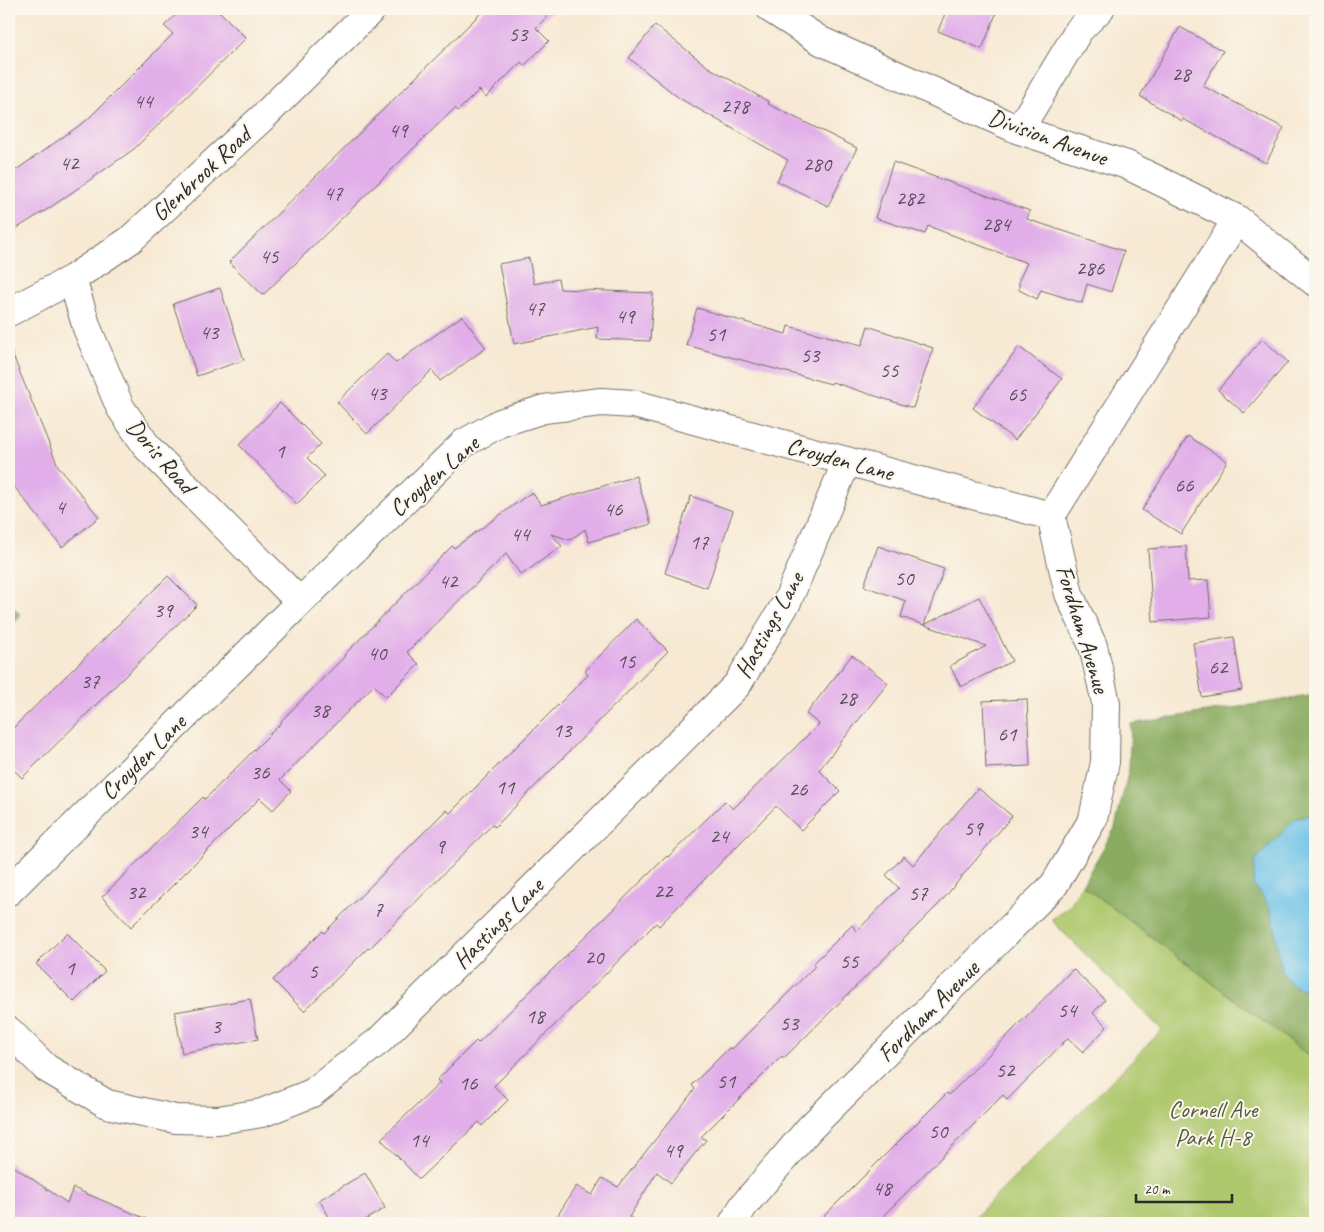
<svg xmlns="http://www.w3.org/2000/svg" width="1324" height="1232" font-family="Caveat,sans-serif">
	<style>
		.green { fill: #adc76c; stroke: #6c794c }
		.forest { fill: #8aac60; stroke: #5a6c46 }
		.water { fill: #6ac1e7; stroke: #4a7689 }
		.building { fill: #e1aee9 }
		.lines { fill: none; stroke-linecap: round; stroke-linejoin: round }
		.minor-casing { stroke: #726e66; stroke-width: 30 }
		.minor { stroke: #fff; stroke-width: 28 }
		.labels { text-anchor: middle; stroke-width: 4; stroke-linejoin: round; paint-order: stroke }
		.number-label { font-size: 21px; fill: #584c5a }
		.street-label { font-size: 24px; fill: #2b2b2b; stroke: #fbf7ec }
		.park-label { font-size: 24px; fill: #525a3e; stroke: #fbf7ec }
	</style>
	<rect width="100%" height="100%" fill="#fbf7ec"/>
	<filter id="ink" filterUnits="userSpaceOnUse"><feTurbulence type="fractalNoise" baseFrequency=".02" numOctaves="2"/><feDisplacementMap in="SourceGraphic" scale="10" xChannelSelector="R" yChannelSelector="G"/><feConvolveMatrix kernelMatrix="1 2 1 2 8 2 1 2 1" color-interpolation-filters="sRGB"/></filter>
	<filter id="wash" filterUnits="userSpaceOnUse"><feTurbulence type="fractalNoise" baseFrequency=".0096" numOctaves="4" result="noise"/><feDisplacementMap in="SourceGraphic" scale="20" xChannelSelector="R" yChannelSelector="G"/><feGaussianBlur stdDeviation="1.12" result="paint"/><feColorMatrix in="noise" values="0 0 0 0 0 0 0 0 0 0 0 0 0 0 0 0 0 1.4 0 .05"/><feComposite in="paint" operator="in"/></filter>
	<g filter="url(#wash)">
		<rect width="100%" height="100%" fill="#f7e9d3"/>
		<path class="green" d="M 1082,885 L 1315,1060 L 1315,1223 L 969,1223 L 1162,1030 L 1051,920 L 1070,905 Z"/>
		<path class="forest" d="M 9,603 L 21,615 L 9,628 Z
			M 1315,695 L 1315,1060 L 1082,885 L 1115,828 L 1129,769 L 1131,724 Z"/>
		<path class="water" d="M 1315,814 L 1315,989 C 1270,995 1281,939 1271,911 C 1268,902 1259,893 1253,885 L 1255,861 L 1295,819 Z"/>
		<g id="blocks">
			<path class="building" d="M 182,9 L 217,9 L 246,38 L 134,149 L 51,207 L 9,233 L 9,175 L 87,120 L 173,34 L 164,26 Z
				M 485,9 L 554,9 L 536,28 L 549,41 L 524,66 L 521,62 L 486,97 L 479,90 L 458,111 L 455,108 L 263,295 L 229,262 Z
				M 947,9 L 998,9 L 982,49 L 938,31 Z
				M 655,25 L 708,67 L 769,102 L 768,104 L 857,148 L 828,206 L 777,181 L 788,160 L 679,98 L 629,58 Z
				M 1180,27 L 1223,51 L 1203,86 L 1284,128 L 1266,163 L 1183,119 L 1182,121 L 1140,96 Z
				M 893,162 L 1030,211 L 1027,219 L 1124,251 L 1111,292 L 1087,284 L 1082,303 L 1041,290 L 1037,299 L 1019,290 L 1019,280 L 1027,263 L 928,226 L 925,234 L 875,218 Z
				M 529,258 L 534,284 L 558,279 L 560,289 L 653,293 L 650,341 L 597,339 L 598,327 L 514,344 L 499,264 Z
				M 220,288 L 244,360 L 197,376 L 173,304 Z
				M 697,308 L 786,334 L 788,326 L 862,345 L 868,326 L 933,348 L 913,408 L 832,382 L 831,384 L 686,345 Z
				M 462,316 L 486,348 L 440,381 L 432,370 L 367,434 L 337,402 L 387,354 L 396,363 Z
				M 1262,339 L 1288,362 L 1244,413 L 1218,390 Z
				M 9,346 L 58,466 L 99,517 L 62,547 L 9,480 Z
				M 1019,347 L 1062,379 L 1015,440 L 973,408 Z
				M 280,403 L 321,444 L 307,458 L 325,476 L 297,504 L 239,445 Z
				M 1188,436 L 1227,461 L 1181,534 L 1142,510 Z
				M 636,476 L 651,524 L 589,542 L 585,529 L 570,540 L 551,534 L 562,546 L 521,575 L 506,554 L 407,652 L 419,664 L 386,697 L 374,685 L 280,780 L 291,791 L 273,810 L 260,798 L 131,927 L 102,897 L 203,797 L 205,799 L 282,722 L 281,721 L 345,656 L 344,655 L 452,546 L 454,548 L 532,492 L 541,505 Z
				M 691,496 L 733,511 L 707,588 L 665,573 Z
				M 878,546 L 944,569 L 924,625 L 901,617 L 906,601 L 864,586 Z
				M 1186,546 L 1188,581 L 1208,580 L 1211,617 L 1153,622 L 1148,549 Z
				M 168,576 L 197,605 L 22,778 L 9,765 L 9,732 Z
				M 979,597 L 1012,661 L 961,687 L 950,666 L 986,646 L 924,625 Z
				M 636,619 L 668,651 L 495,827 L 492,825 L 369,949 L 368,948 L 304,1011 L 273,980 L 322,931 L 324,933 L 446,810 L 450,813 L 588,675 L 585,671 Z
				M 1234,637 L 1242,690 L 1202,697 L 1193,643 Z
				M 852,655 L 888,683 L 819,770 L 840,791 L 801,830 L 776,806 L 659,926 L 656,923 L 494,1086 L 508,1100 L 482,1126 L 479,1122 L 419,1179 L 381,1139 L 440,1083 L 437,1080 L 476,1041 L 478,1043 L 667,856 L 668,857 L 725,801 L 733,809 L 819,724 L 806,714 Z
				M 1027,699 L 1030,766 L 986,768 L 983,701 Z
				M 978,788 L 1012,816 L 940,903 L 784,1058 L 782,1056 L 701,1137 L 706,1140 L 671,1183 L 657,1172 L 629,1217 L 639,1223 L 553,1223 L 576,1186 L 592,1195 L 602,1178 L 618,1187 L 695,1089 L 692,1085 L 730,1047 L 732,1049 L 815,966 L 813,964 L 852,925 L 857,931 L 899,888 L 886,875 L 904,856 L 913,865 Z
				M 67,933 L 105,971 L 74,1002 L 36,964 Z
				M 1073,969 L 1105,1000 L 1093,1013 L 1107,1027 L 1083,1052 L 1068,1038 L 1007,1100 L 1003,1095 L 876,1223 L 817,1223 L 947,1093 L 949,1095 Z
				M 250,999 L 258,1039 L 182,1053 L 175,1012 Z
				M 9,1163 L 67,1203 L 73,1188 L 156,1223 L 19,1223 L 9,1216 Z
				M 365,1173 L 385,1208 L 360,1223 L 333,1223 L 319,1200 Z"/>
		</g>
	</g>
	<g filter="url(#ink)">
		<use href="#blocks" fill-opacity="0" stroke="#726e66" stroke-width="1"/>
		<g class="lines">
			<g class="minor-casing">
				<path id="minor" d="M 771,9 L 821,41 L 1019,130 L 1127,165 L 1237,219 L 1315,282
					M 1019,130 L 1079,30 L 1100,9
					M 72,279 L 87,328 L 120,407 L 148,448 L 300,602
					M 9,312 L 72,279 L 130,240 L 263,117 L 372,9
					M 9,891 L 300,602 L 464,443 L 500,423 L 544,409 L 601,402 L 634,404 L 1051,516
					M 9,1031 L 46,1068 L 107,1104 L 175,1119 L 218,1120 L 262,1113 L 312,1093 L 380,1040 L 737,685 L 787,602 L 847,461
					M 733,1223 L 744,1205 L 809,1129 L 1054,885 L 1093,819 L 1105,762 L 1106,703 L 1093,646 L 1069,594 L 1051,516 L 1237,219"/>
			</g>
			<use href="#minor" class="minor"/>
		</g>
	</g>
	<g class="labels">
		<g class="number-label">
			<text x="518" y="41">53</text>
			<text x="1181" y="81">28</text>
			<text x="143" y="108">44</text>
			<text x="735" y="113">278</text>
			<text x="398" y="137">49</text>
			<text x="69" y="170">42</text>
			<text x="817" y="171">280</text>
			<text x="333" y="200">47</text>
			<text x="910" y="205">282</text>
			<text x="996" y="231">284</text>
			<text x="269" y="263">45</text>
			<text x="1090" y="275">286</text>
			<text x="535" y="315">47</text>
			<text x="625" y="323">49</text>
			<text x="209" y="339">43</text>
			<text x="716" y="341">51</text>
			<text x="810" y="362">53</text>
			<text x="889" y="377">55</text>
			<text x="377" y="400">43</text>
			<text x="1017" y="401">65</text>
			<text x="280" y="458">1</text>
			<text x="1184" y="492">66</text>
			<text x="60" y="514">4</text>
			<text x="613" y="516">46</text>
			<text x="520" y="541">44</text>
			<text x="699" y="549">17</text>
			<text x="904" y="585">50</text>
			<text x="448" y="588">42</text>
			<text x="163" y="617">39</text>
			<text x="377" y="660">40</text>
			<text x="626" y="668">15</text>
			<text x="1218" y="674">62</text>
			<text x="90" y="688">37</text>
			<text x="847" y="705">28</text>
			<text x="320" y="717">38</text>
			<text x="562" y="737">13</text>
			<text x="1007" y="741">61</text>
			<text x="260" y="779">36</text>
			<text x="505" y="794">11</text>
			<text x="798" y="796">26</text>
			<text x="973" y="835">59</text>
			<text x="198" y="838">34</text>
			<text x="719" y="843">24</text>
			<text x="440" y="853">9</text>
			<text x="663" y="898">22</text>
			<text x="136" y="899">32</text>
			<text x="918" y="900">57</text>
			<text x="378" y="916">7</text>
			<text x="594" y="964">20</text>
			<text x="849" y="968">55</text>
			<text x="70" y="975">1</text>
			<text x="313" y="978">5</text>
			<text x="1067" y="1017">54</text>
			<text x="535" y="1023">18</text>
			<text x="789" y="1030">53</text>
			<text x="216" y="1033">3</text>
			<text x="1005" y="1077">52</text>
			<text x="726" y="1088">51</text>
			<text x="468" y="1090">16</text>
			<text x="938" y="1138">50</text>
			<text x="419" y="1147">14</text>
			<text x="673" y="1157">49</text>
			<text x="882" y="1195">48</text>
		</g>
		<g class="street-label">
			<text transform="translate(1048 137) rotate(20)" y="8">Division Avenue</text>
			<text transform="translate(201 174) rotate(-43)" y="8">Glenbrook Road</text>
			<text transform="translate(161 456) rotate(49)" y="8">Doris Road</text>
			<text transform="translate(840 459) rotate(15)" y="8">Croyden Lane</text>
			<text transform="translate(434 476) rotate(-41)" y="8">Croyden Lane</text>
			<text transform="translate(769 625) rotate(-61)" y="8">Hastings Lane</text>
			<text transform="translate(1083 629) rotate(73)" y="8">Fordham Avenue</text>
			<text transform="translate(143 757) rotate(-45)" y="8">Croyden Lane</text>
			<text transform="translate(498 923) rotate(-45)" y="8">Hastings Lane</text>
			<text transform="translate(928 1011) rotate(-45)" y="8">Fordham Avenue</text>
		</g>
		<g class="park-label">
			<text x="1213" y="1117">Cornell Ave<tspan x="1213" dy="28">Park H-8</tspan></text>
		</g>
	</g>
	<rect width="1324" height="1232" fill="none" stroke="#fbf7ec" stroke-width="30"/>
	<path d="M1136 1194v8h96v-8" fill="none" stroke="#2b2b2b" stroke-width="2.5"/>
	<text x="1144" y="1194" font-size="15" fill="#2b2b2b" stroke="#fbf7ec" stroke-width="4" paint-order="stroke">20 m</text>
</svg>
